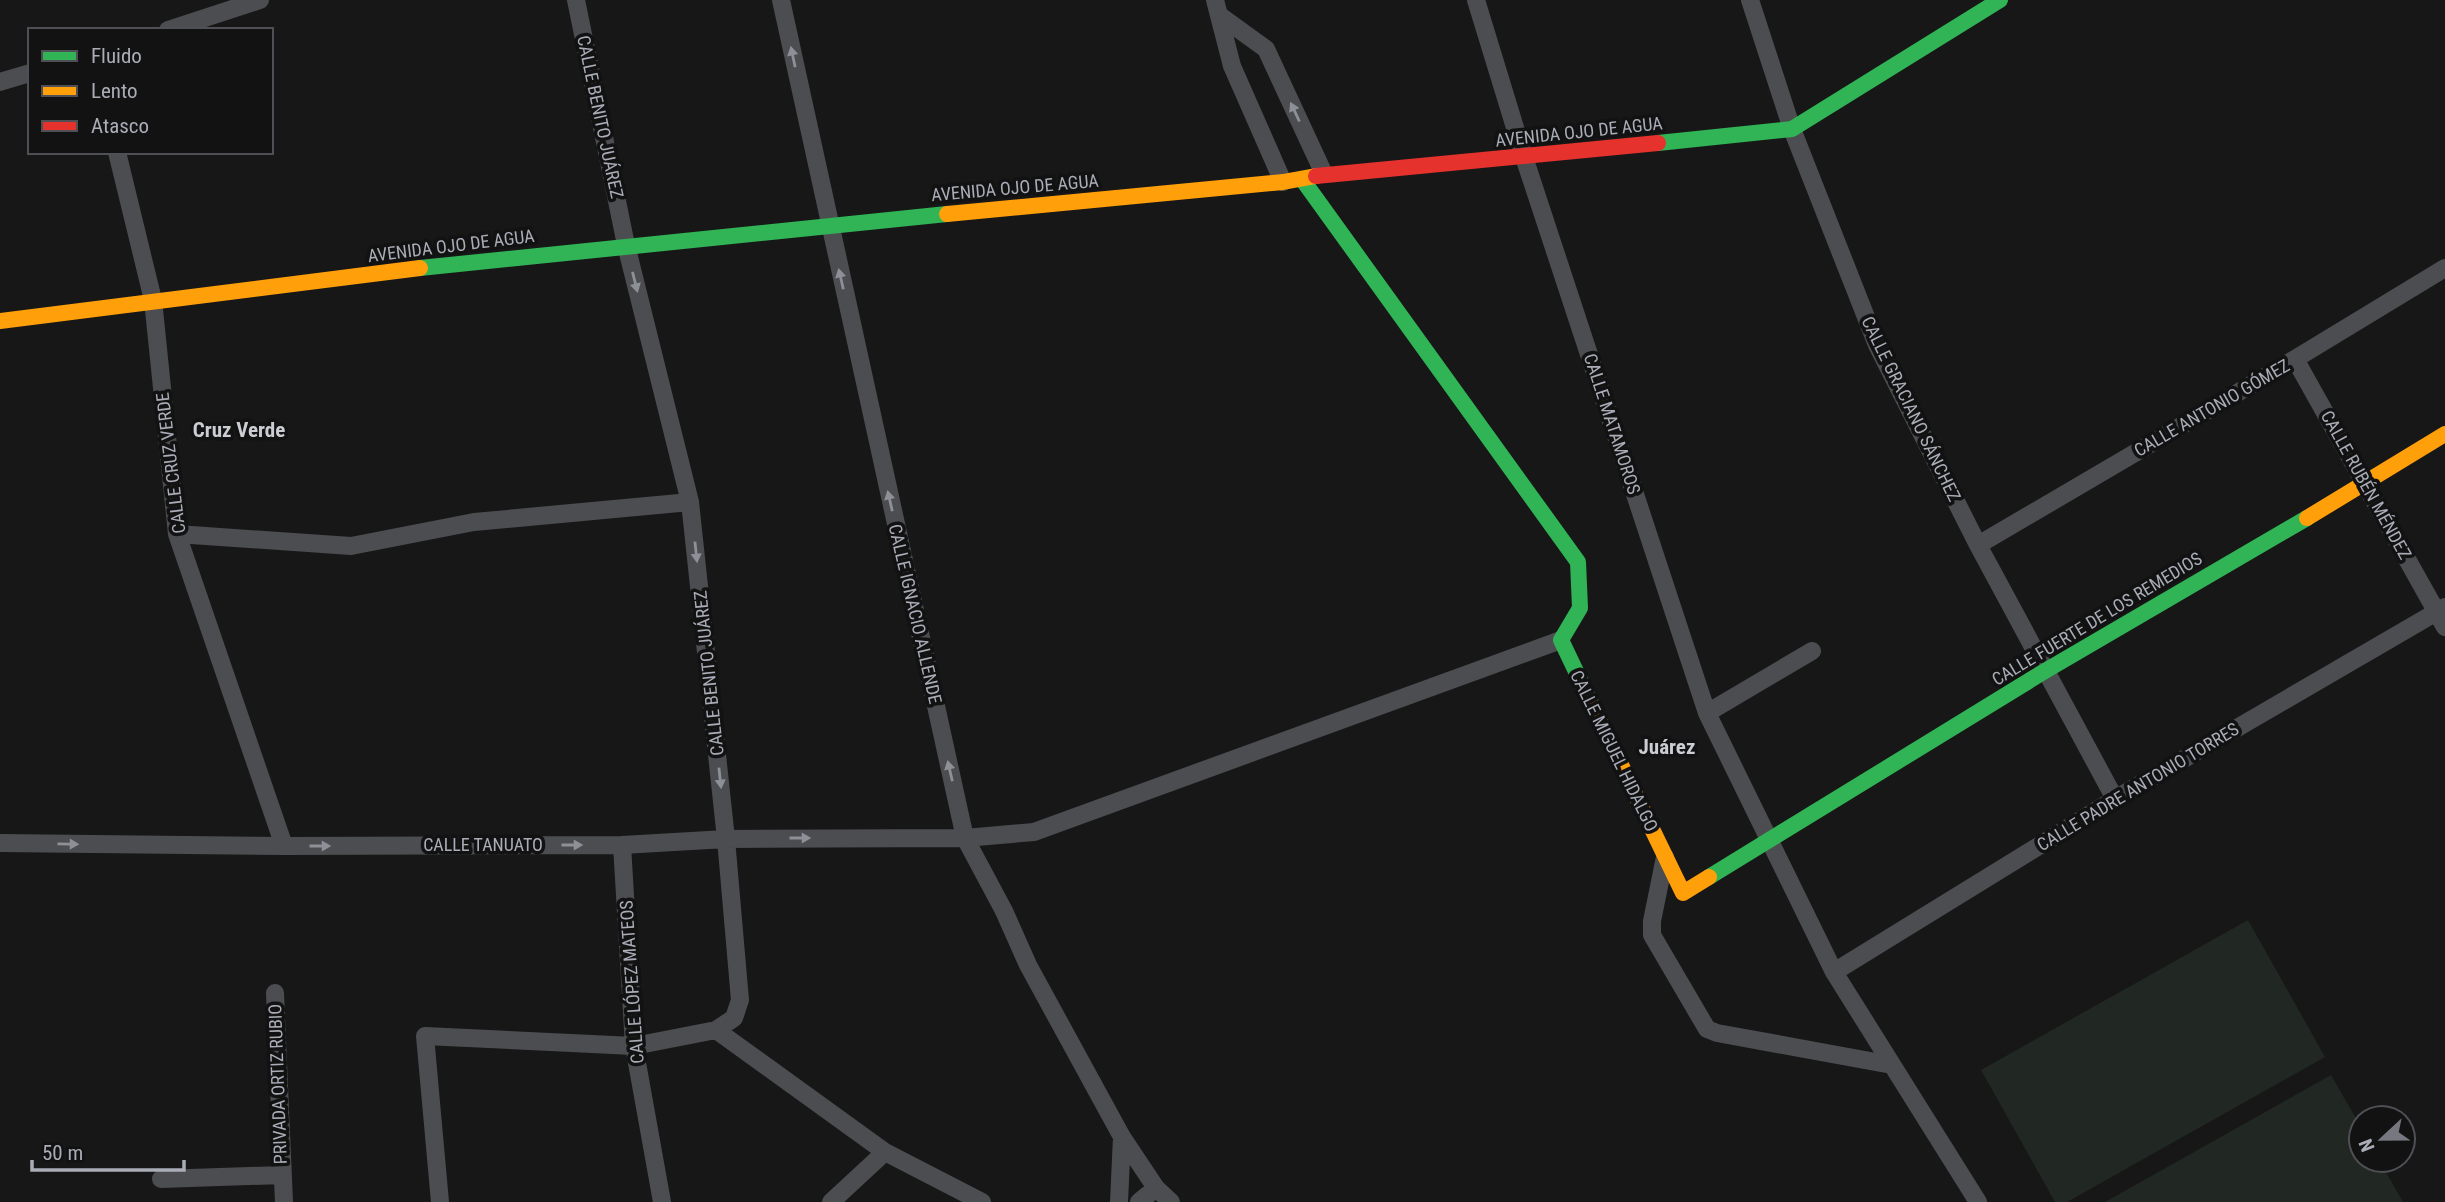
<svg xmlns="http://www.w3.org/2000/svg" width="2445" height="1202" font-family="'Roboto Condensed',sans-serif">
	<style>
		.grass { fill: #212722 }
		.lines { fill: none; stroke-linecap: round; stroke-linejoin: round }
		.street { stroke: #4c4d50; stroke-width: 18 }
		.fast { stroke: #30b455; stroke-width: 16 }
		.slow { stroke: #ff9f0a; stroke-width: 16 }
		.jam { stroke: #e5322d; stroke-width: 16 }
		.oneway { fill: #8e9098 }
		.labels { text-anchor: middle; stroke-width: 7; stroke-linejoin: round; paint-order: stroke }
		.street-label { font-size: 18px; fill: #aaadb7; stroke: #121213 }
		.quarter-label { font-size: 21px; font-weight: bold; fill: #cbcdd3; stroke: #121213 }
	</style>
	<rect width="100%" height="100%" fill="#171718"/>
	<path class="grass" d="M 2248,920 L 2325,1057 L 2067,1202 L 2055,1202 L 1981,1070 Z
		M 2331,1075 L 2361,1127 L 2361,1160 L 2379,1160 L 2403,1202 L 2105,1202 Z"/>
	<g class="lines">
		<path class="street" d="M 781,0 L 965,838 L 1004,911 L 1028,965 L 1122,1137 L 1156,1188 L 1171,1202
			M 1215,0 L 1232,66 L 1283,182
			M 1476,0 L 1524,157 L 1707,713 L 1834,972 L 1978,1202
			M 1750,0 L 1792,129 L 1877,345 L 1978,545 L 2115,799
			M 1219,15 L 1266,49 L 1324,174
			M 168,30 L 260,0
			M 0,82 L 30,73
			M 117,152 L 153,300 L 177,534 L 284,846
			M 2295,359 L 2445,627
			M 177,534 L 351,546 L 474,522 L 690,502
			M 1978,545 L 2295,359 L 2445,268
			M 1707,713 L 1812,651
			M 0,843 L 284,846 L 622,845 L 726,839 L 965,838 L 1034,832 L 1561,640
			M 622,845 L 634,1046 L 662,1202
			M 1665,857 L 1652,921 L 1652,935 L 1707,1029 L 1717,1033 L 1892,1065
			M 1834,972 L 2115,799 L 2445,607
			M 275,993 L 284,1202
			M 716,1030 L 885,1152 L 982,1202
			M 161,1179 L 282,1175
			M 440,1202 L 425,1036 L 634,1046 L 716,1030 L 734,1018 L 740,1000 L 726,839 L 690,502 L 626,245 L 576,0
			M 831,1202 L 885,1152
			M 1119,1202 L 1122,1137
			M 1139,1202 L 1156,1188"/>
		<path class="fast" d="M 1658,143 L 1792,129 L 2000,0
			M 1302,179 L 1578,562 L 1580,608 L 1561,640 L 1593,707
			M 420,268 L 947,214
			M 1709,877 L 2045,671 L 2307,518"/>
		<path class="slow" d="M 947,214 L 1283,182 L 1316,176
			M 0,321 L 420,268
			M 2307,518 L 2445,434
			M 1593,707 L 1683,893 L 1709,877"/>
		<path class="jam" d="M 1316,176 L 1658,143"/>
	</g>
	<defs><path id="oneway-solid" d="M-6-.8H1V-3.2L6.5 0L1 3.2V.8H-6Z" transform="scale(1.75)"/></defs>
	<g class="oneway">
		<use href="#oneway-solid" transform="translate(793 57) rotate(-102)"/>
		<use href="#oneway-solid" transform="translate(1295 112) rotate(-115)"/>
		<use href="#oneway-solid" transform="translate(841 279) rotate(-103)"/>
		<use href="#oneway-solid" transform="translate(635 282) rotate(76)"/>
		<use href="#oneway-solid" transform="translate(890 501) rotate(-103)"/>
		<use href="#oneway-solid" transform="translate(696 552) rotate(84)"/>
		<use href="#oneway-solid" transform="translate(950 771) rotate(-103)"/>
		<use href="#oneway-solid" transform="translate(720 778) rotate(84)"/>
		<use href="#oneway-solid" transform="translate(800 838)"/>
		<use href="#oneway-solid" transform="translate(68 844) rotate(1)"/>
		<use href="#oneway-solid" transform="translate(572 845)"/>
		<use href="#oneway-solid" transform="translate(320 846)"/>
	</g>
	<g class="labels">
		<g class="street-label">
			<text transform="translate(600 117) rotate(78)" y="6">CALLE BENITO JUÁREZ</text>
			<text transform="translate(1579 132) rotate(-6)" y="6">AVENIDA OJO DE AGUA</text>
			<text transform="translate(1015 188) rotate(-5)" y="6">AVENIDA OJO DE AGUA</text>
			<text transform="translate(451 246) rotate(-7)" y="6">AVENIDA OJO DE AGUA</text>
			<text transform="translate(2212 408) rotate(-30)" y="6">CALLE ANTONIO GÓMEZ</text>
			<text transform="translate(1911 409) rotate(64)" y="6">CALLE GRACIANO SÁNCHEZ</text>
			<text transform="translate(1612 424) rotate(72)" y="6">CALLE MATAMOROS</text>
			<text transform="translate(171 463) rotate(-97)" y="6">CALLE CRUZ VERDE</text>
			<text transform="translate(2366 485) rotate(61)" y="6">CALLE RUBÉN MÉNDEZ</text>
			<text transform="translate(915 614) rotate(77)" y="6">CALLE IGNACIO ALLENDE</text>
			<text transform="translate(2097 619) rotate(-31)" y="6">CALLE FUERTE DE LOS REMEDIOS</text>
			<text transform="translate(709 673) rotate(-96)" y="6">CALLE BENITO JUÁREZ</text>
			<text transform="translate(1614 751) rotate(64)" y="6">CALLE MIGUEL HIDALGO</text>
			<text transform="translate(2138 787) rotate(-31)" y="6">CALLE PADRE ANTONIO TORRES</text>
			<text x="483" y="851">CALLE TANUATO</text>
			<text transform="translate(632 982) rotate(-94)" y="6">CALLE LÓPEZ MATEOS</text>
			<text transform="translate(278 1084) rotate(-92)" y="6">PRIVADA ORTIZ RUBIO</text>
		</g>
		<g class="quarter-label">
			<text x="239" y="437">Cruz Verde</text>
			<text x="1667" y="754">Juárez</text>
		</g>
	</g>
	<rect x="28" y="28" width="245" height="126" fill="#121213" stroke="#4f5055" stroke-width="2"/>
	<rect x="42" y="51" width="35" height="10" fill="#30b455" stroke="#4f5055" stroke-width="2"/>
	<text x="91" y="63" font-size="21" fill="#aaadb7">Fluido</text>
	<rect x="42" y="86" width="35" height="10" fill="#ff9f0a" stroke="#4f5055" stroke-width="2"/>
	<text x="91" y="98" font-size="21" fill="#aaadb7">Lento</text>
	<rect x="42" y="121" width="35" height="10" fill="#e5322d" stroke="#4f5055" stroke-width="2"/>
	<text x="91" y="133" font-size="21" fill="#aaadb7">Atasco</text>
	<g transform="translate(2382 1139) rotate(248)"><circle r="33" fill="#121213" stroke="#4f5055" stroke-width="2"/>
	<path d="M0-5L12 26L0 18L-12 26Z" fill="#77787f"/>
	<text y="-10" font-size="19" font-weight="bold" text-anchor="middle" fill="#aaadb7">N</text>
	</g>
	<path d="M32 1160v10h152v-10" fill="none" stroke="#aaadb7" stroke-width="3.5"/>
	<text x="42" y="1160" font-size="21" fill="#aaadb7" stroke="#121213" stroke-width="5" paint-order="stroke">50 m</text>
</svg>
